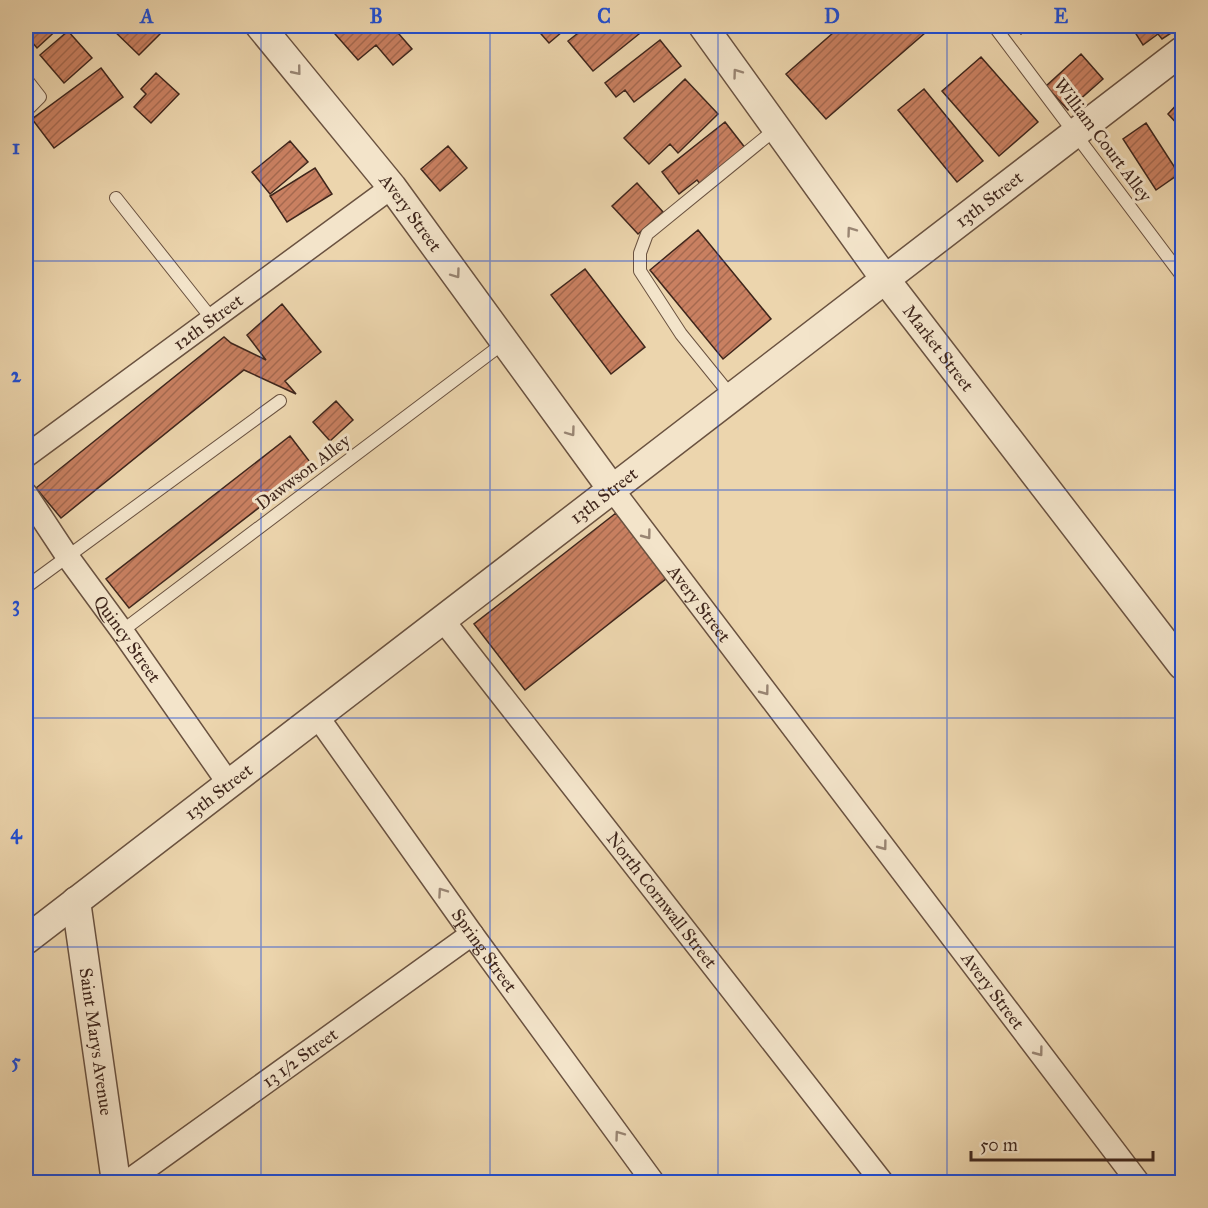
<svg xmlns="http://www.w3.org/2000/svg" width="1208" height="1208" font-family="'IM FELL Great Primer',serif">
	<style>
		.building { fill: url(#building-hatch); stroke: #3f261c; stroke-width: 1.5 }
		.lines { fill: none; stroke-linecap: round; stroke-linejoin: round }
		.service-casing { stroke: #6a5240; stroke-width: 14 }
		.minor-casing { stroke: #6a5240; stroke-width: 25 }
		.tertiary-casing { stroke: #6a5240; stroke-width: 31 }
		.service { stroke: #f3e4ca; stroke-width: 12 }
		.minor { stroke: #f3e4ca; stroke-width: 22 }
		.tertiary { stroke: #f3e4ca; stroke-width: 28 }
		.oneway { stroke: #998573 }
		.grid { fill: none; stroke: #1d4ed8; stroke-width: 1.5; stroke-opacity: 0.55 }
		.labels { text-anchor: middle; stroke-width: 6; stroke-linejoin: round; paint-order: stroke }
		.street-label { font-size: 18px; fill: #3f261c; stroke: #f3e4ca }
		.neatline { fill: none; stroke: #1d4ed8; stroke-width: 2 }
		.grid-label { font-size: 20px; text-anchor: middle; font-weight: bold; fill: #1d4ed8 }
	</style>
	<defs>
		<pattern id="building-hatch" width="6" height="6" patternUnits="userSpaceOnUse" patternTransform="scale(1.5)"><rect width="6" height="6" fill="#c98061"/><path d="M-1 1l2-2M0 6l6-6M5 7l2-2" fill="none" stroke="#a5694f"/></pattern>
	</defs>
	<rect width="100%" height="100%" fill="#ecd5ad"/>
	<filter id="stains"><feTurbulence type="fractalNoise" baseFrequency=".00333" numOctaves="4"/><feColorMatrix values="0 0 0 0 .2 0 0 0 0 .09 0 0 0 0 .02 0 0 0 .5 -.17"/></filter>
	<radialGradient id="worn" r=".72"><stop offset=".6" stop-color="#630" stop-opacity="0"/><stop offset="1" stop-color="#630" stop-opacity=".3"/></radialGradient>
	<path class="building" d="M 26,26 L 61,26 L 37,48 L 26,35 Z
		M 109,26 L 160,26 L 164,30 L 139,55 Z
		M 328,26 L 392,26 L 412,49 L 393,65 L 376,45 L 358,60 Z
		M 534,26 L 569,26 L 549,43 Z
		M 587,26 L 632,26 L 639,34 L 593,71 L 568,41 Z
		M 841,26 L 933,26 L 826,119 L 786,74 Z
		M 1013,26 L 1031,26 L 1021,34 Z
		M 1131,26 L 1182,26 L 1162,39 L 1158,34 L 1143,45 Z
		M 68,31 L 92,58 L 64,83 L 40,55 Z
		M 660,40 L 681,66 L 634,102 L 625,90 L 616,97 L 605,83 Z
		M 1081,54 L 1103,79 L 1068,110 L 1046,86 Z
		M 981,57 L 1038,122 L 999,156 L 942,91 Z
		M 101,68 L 123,97 L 54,148 L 32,119 Z
		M 156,73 L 179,94 L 151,123 L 134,107 L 146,94 L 141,89 Z
		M 685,79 L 718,114 L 678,153 L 670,144 L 649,164 L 624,138 Z
		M 924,89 L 983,161 L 957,182 L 898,110 Z
		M 1182,99 L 1182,129 L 1168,114 Z
		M 725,122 L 746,149 L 701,185 L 697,180 L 679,194 L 662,172 Z
		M 1146,123 L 1179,174 L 1156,190 L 1123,139 Z
		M 290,141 L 308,162 L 270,194 L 252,172 Z
		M 448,146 L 467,168 L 440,191 L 421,169 Z
		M 315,168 L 332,194 L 287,222 L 270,196 Z
		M 637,183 L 663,212 L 638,234 L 612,206 Z
		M 698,230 L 771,319 L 723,359 L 650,270 Z
		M 585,269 L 645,347 L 611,374 L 551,295 Z
		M 282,304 L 321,352 L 285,381 L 296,394 L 244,370 L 61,518 L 36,488 L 224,337 L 231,343 L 266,360 L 247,335 Z
		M 336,401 L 353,420 L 330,441 L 313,422 Z
		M 290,436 L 313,466 L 129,608 L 106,579 Z
		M 616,513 L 667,578 L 525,690 L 474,624 Z"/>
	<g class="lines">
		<g class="service-casing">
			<path id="service" d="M 994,26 L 1182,276
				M 26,79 L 40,97 L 26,111
				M 116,198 L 212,319
				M 732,397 L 681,334 L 640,271 L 640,253 L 647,234 L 777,128
				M 26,587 L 280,401
				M 122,631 L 505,342"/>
		</g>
		<g class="minor-casing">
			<g id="minor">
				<path id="s1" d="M 26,456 L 392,187"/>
				<path id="s2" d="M 612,489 L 1138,1182"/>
				<path id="s3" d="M 26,494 L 67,556 L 122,631 L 229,784"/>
				<path id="s4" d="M 442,619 L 882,1182"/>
				<path id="s5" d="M 317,716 L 472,934 L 653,1182"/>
				<path id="s6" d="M 127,1182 L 472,934"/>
			</g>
		</g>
		<g class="tertiary-casing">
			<g id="tertiary">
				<path id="s7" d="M 260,26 L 392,187 L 612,489"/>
				<path id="s8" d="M 703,26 L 885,279 L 1182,665"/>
				<path id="s9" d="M 76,901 L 116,1182"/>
				<path id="s10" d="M 26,940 L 1182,51"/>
			</g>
		</g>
		<use href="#service" class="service"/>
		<use href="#minor" class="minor"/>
		<use href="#tertiary" class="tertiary"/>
	</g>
	<defs><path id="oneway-chevron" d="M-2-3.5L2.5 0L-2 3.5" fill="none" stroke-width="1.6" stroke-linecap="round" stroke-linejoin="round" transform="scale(1.5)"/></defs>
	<g class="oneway">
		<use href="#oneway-chevron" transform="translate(297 71) rotate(51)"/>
		<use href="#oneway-chevron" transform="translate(737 73) rotate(-126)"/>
		<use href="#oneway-chevron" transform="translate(851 231) rotate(-126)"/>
		<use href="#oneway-chevron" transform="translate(456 274) rotate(54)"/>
		<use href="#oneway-chevron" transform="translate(571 432) rotate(54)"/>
		<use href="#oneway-chevron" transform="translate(647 535) rotate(53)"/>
		<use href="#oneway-chevron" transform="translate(765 691) rotate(53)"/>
		<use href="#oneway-chevron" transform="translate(883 846) rotate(53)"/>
		<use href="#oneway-chevron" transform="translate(442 892) rotate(-125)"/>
		<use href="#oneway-chevron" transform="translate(1039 1052) rotate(53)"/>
		<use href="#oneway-chevron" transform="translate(619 1135) rotate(-126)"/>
	</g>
	<path class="grid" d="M 261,26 L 261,1182M 490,26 L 490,1182M 718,26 L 718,1182M 947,26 L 947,1182M 26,261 L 1182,261M 26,490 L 1182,490M 26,718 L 1182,718M 26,947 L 1182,947"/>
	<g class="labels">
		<g class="street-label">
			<text transform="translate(1103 140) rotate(53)" y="6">William Court Alley</text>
			<text dy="6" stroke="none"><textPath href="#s10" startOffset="1215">13th Street</textPath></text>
			<text dy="6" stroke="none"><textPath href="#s7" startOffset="240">Avery Street</textPath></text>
			<text dy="6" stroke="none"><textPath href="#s1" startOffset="226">12th Street</textPath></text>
			<text dy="6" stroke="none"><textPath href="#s8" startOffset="399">Market Street</textPath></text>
			<text transform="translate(303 472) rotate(-37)" y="6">Dawwson Alley</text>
			<text dy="6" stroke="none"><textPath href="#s10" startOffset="729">13th Street</textPath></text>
			<text dy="6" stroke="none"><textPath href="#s2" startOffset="144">Avery Street</textPath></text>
			<text dy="6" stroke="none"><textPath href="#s3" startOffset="177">Quincy Street</textPath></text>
			<text dy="6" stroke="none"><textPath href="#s10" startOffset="243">13th Street</textPath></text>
			<text dy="6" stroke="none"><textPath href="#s4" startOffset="357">North Cornwall Street</textPath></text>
			<text dy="6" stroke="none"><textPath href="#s5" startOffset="288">Spring Street</textPath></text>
			<text dy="6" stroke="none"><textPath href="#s2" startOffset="630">Avery Street</textPath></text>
			<text dy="6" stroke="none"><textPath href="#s9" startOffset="142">Saint Marys Avenue</textPath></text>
			<text dy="6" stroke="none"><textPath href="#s6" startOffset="213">13 1/2 Street</textPath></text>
		</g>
	</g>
	<rect width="1208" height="1208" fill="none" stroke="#ecd5ad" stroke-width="66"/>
	<path d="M971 1151v9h182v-9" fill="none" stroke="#3f261c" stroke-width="3"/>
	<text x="980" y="1151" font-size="18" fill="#3f261c" stroke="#f3e4ca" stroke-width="4.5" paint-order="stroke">50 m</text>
	<rect x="33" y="33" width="1142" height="1142" class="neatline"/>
	<g class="grid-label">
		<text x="147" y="23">A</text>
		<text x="376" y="23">B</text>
		<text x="604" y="23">C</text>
		<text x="832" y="23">D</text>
		<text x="1061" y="23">E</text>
		<text x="16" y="154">1</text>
		<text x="16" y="382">2</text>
		<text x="16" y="611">3</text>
		<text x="16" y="839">4</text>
		<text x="16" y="1068">5</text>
	</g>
	<rect width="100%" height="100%" filter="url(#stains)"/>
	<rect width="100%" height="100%" fill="url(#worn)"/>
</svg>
